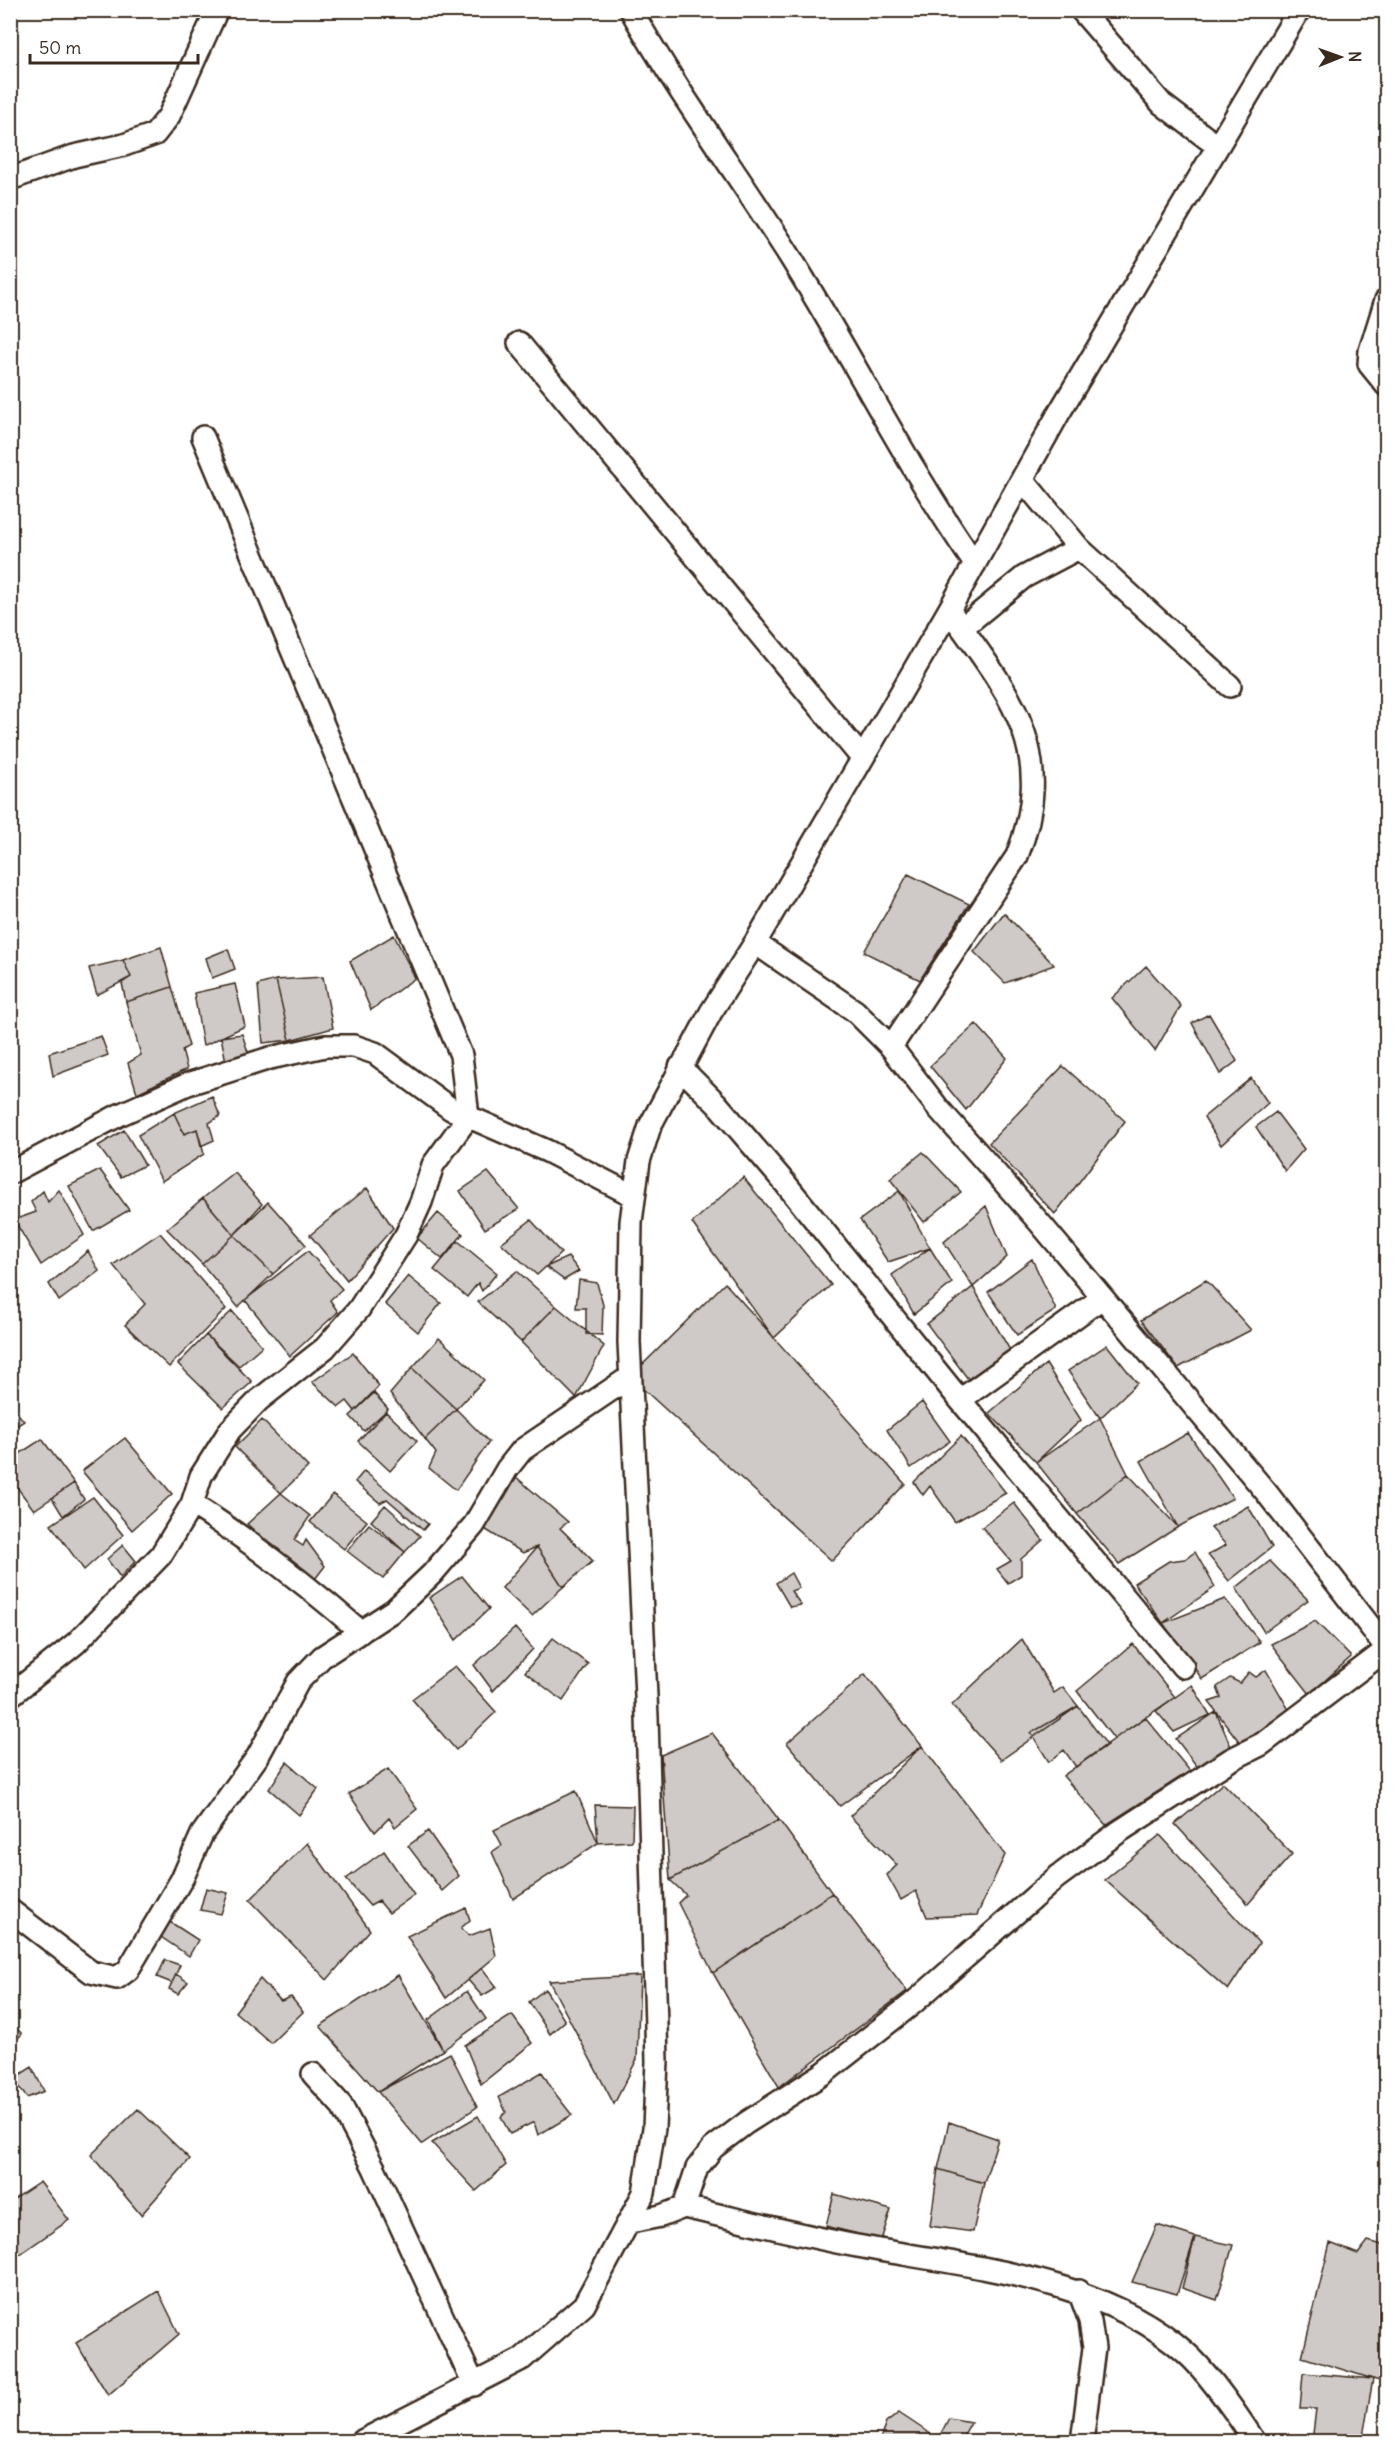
<svg xmlns="http://www.w3.org/2000/svg" width="1397" height="2452" font-family="Delius,sans-serif">
	<style>
		.building { fill: #cfcac7; stroke: #3b2a1e; stroke-width: 1.5 }
		.lines { fill: none; stroke-linecap: round; stroke-linejoin: round }
		.minor-casing { stroke: #3b2a1e; stroke-width: 26 }
		.minor { stroke: #fff; stroke-width: 21 }
	</style>
	<rect width="100%" height="100%" fill="#fff"/>
	<filter id="ink" filterUnits="userSpaceOnUse"><feTurbulence type="fractalNoise" baseFrequency=".0167" numOctaves="2"/><feDisplacementMap in="SourceGraphic" scale="12" xChannelSelector="R" yChannelSelector="G"/><feConvolveMatrix kernelMatrix="1 2 1 2 8 2 1 2 1" color-interpolation-filters="sRGB"/></filter>
	<g filter="url(#ink)">
		<path class="building" d="M 908,874 L 969,904 L 920,980 L 864,952 Z
			M 1004,913 L 1054,965 L 1005,983 L 974,952 Z
			M 394,935 L 415,978 L 371,1010 L 350,961 Z
			M 161,947 L 172,987 L 126,1002 L 122,983 L 131,977 L 123,960 Z
			M 228,949 L 235,969 L 212,978 L 206,958 Z
			M 123,960 L 131,977 L 97,995 L 89,968 Z
			M 1146,966 L 1181,1006 L 1155,1051 L 1112,998 Z
			M 323,977 L 333,1028 L 290,1040 L 276,980 Z
			M 276,980 L 290,1040 L 263,1043 L 258,985 Z
			M 235,984 L 245,1026 L 203,1046 L 194,993 Z
			M 172,987 L 189,1046 L 182,1050 L 187,1069 L 137,1093 L 128,1063 L 141,1055 L 126,1002 Z
			M 1209,1014 L 1237,1061 L 1220,1074 L 1192,1023 Z
			M 976,1024 L 1007,1058 L 966,1110 L 930,1066 Z
			M 242,1034 L 250,1058 L 226,1062 L 221,1037 Z
			M 101,1036 L 108,1055 L 53,1076 L 49,1053 Z
			M 1063,1066 L 1125,1121 L 1055,1214 L 989,1143 Z
			M 1251,1078 L 1268,1103 L 1221,1145 L 1204,1117 Z
			M 212,1096 L 220,1116 L 209,1123 L 214,1140 L 201,1146 L 197,1129 L 184,1134 L 174,1113 Z
			M 1276,1112 L 1304,1149 L 1285,1171 L 1256,1127 Z
			M 174,1113 L 184,1134 L 197,1129 L 204,1154 L 162,1181 L 138,1135 Z
			M 124,1130 L 145,1165 L 121,1177 L 98,1146 Z
			M 923,1152 L 961,1192 L 924,1222 L 890,1179 Z
			M 100,1170 L 129,1210 L 93,1231 L 69,1186 Z
			M 488,1172 L 519,1209 L 485,1229 L 460,1191 Z
			M 235,1173 L 262,1204 L 234,1235 L 203,1198 Z
			M 743,1177 L 831,1285 L 774,1338 L 692,1223 Z
			M 367,1188 L 393,1228 L 347,1280 L 310,1235 Z
			M 59,1190 L 84,1235 L 41,1265 L 14,1220 L 36,1212 L 31,1202 L 43,1191 L 48,1202 Z
			M 899,1191 L 930,1248 L 888,1262 L 860,1220 Z
			M 203,1198 L 234,1235 L 202,1264 L 167,1229 Z
			M 268,1202 L 306,1245 L 273,1274 L 234,1235 Z
			M 986,1206 L 1007,1257 L 973,1287 L 944,1242 Z
			M 438,1213 L 463,1234 L 442,1259 L 417,1238 Z
			M 531,1220 L 561,1253 L 537,1275 L 501,1243 Z
			M 160,1233 L 226,1309 L 169,1367 L 125,1325 L 145,1304 L 113,1265 Z
			M 234,1235 L 273,1274 L 238,1307 L 202,1264 Z
			M 458,1241 L 497,1273 L 482,1291 L 478,1283 L 467,1297 L 434,1270 Z
			M 930,1248 L 952,1283 L 914,1314 L 892,1275 Z
			M 88,1251 L 99,1271 L 59,1301 L 49,1284 Z
			M 308,1251 L 342,1289 L 330,1300 L 338,1312 L 290,1356 L 245,1300 Z
			M 568,1257 L 579,1271 L 564,1280 L 546,1267 Z
			M 1032,1259 L 1056,1310 L 1017,1335 L 988,1292 Z
			M 517,1271 L 556,1306 L 521,1342 L 478,1302 Z
			M 408,1276 L 441,1303 L 418,1332 L 385,1304 Z
			M 579,1280 L 597,1283 L 603,1305 L 602,1335 L 586,1334 L 586,1308 L 576,1308 Z
			M 1206,1280 L 1251,1330 L 1178,1368 L 1141,1320 Z
			M 725,1283 L 905,1484 L 832,1561 L 630,1377 Z
			M 973,1287 L 1010,1350 L 968,1379 L 927,1324 Z
			M 556,1306 L 604,1346 L 576,1398 L 521,1342 Z
			M 232,1311 L 262,1346 L 239,1366 L 206,1335 Z
			M 206,1335 L 252,1382 L 223,1408 L 178,1364 Z
			M 439,1338 L 484,1380 L 456,1409 L 412,1368 Z
			M 1107,1345 L 1137,1383 L 1100,1418 L 1068,1371 Z
			M 353,1353 L 379,1386 L 355,1411 L 347,1401 L 339,1407 L 312,1382 Z
			M 1046,1364 L 1081,1420 L 1036,1462 L 989,1413 Z
			M 412,1368 L 456,1409 L 425,1439 L 390,1394 Z
			M 374,1393 L 388,1409 L 364,1431 L 350,1416 Z
			M 922,1402 L 950,1441 L 911,1468 L 887,1430 Z
			M 10,1404 L 24,1421 L 10,1430 Z
			M 456,1409 L 489,1442 L 456,1490 L 429,1468 L 436,1453 L 425,1439 Z
			M 386,1412 L 417,1441 L 390,1471 L 358,1441 Z
			M 1100,1418 L 1128,1474 L 1077,1514 L 1036,1462 Z
			M 262,1420 L 308,1467 L 281,1493 L 235,1447 Z
			M 1188,1433 L 1233,1498 L 1178,1527 L 1141,1461 Z
			M 961,1436 L 1006,1493 L 955,1522 L 930,1486 L 923,1495 L 914,1482 Z
			M 125,1438 L 172,1494 L 132,1530 L 82,1471 Z
			M 42,1439 L 74,1483 L 34,1510 L 10,1478 L 10,1460 Z
			M 364,1471 L 428,1524 L 423,1530 L 387,1499 L 380,1503 L 355,1482 Z
			M 1128,1474 L 1178,1527 L 1119,1564 L 1077,1514 Z
			M 515,1476 L 568,1522 L 560,1528 L 593,1561 L 563,1587 L 537,1547 L 523,1553 L 483,1528 Z
			M 74,1483 L 84,1499 L 63,1516 L 52,1498 Z
			M 281,1493 L 310,1516 L 294,1540 L 303,1546 L 306,1540 L 325,1566 L 312,1583 L 247,1524 Z
			M 333,1494 L 367,1521 L 344,1549 L 310,1522 Z
			M 93,1497 L 123,1535 L 84,1570 L 51,1525 Z
			M 1014,1503 L 1043,1540 L 1021,1559 L 1021,1575 L 1008,1583 L 997,1569 L 1011,1561 L 982,1527 Z
			M 385,1505 L 420,1536 L 405,1552 L 371,1521 Z
			M 1248,1506 L 1272,1547 L 1229,1581 L 1208,1555 L 1226,1545 L 1211,1528 Z
			M 369,1524 L 405,1552 L 383,1579 L 347,1551 Z
			M 123,1545 L 136,1561 L 120,1577 L 107,1559 Z
			M 537,1547 L 563,1587 L 532,1616 L 502,1588 Z
			M 1195,1552 L 1215,1587 L 1163,1623 L 1134,1583 L 1169,1561 L 1185,1559 Z
			M 1270,1561 L 1308,1600 L 1264,1632 L 1236,1588 Z
			M 791,1573 L 799,1588 L 791,1591 L 801,1605 L 790,1607 L 776,1583 Z
			M 462,1576 L 489,1609 L 456,1640 L 429,1598 Z
			M 1225,1599 L 1260,1642 L 1202,1679 L 1163,1623 Z
			M 1315,1621 L 1351,1657 L 1310,1694 L 1271,1644 Z
			M 515,1628 L 533,1649 L 493,1691 L 474,1665 Z
			M 553,1638 L 588,1664 L 563,1701 L 525,1672 Z
			M 1022,1639 L 1054,1693 L 1063,1687 L 1078,1706 L 1001,1760 L 952,1705 Z
			M 1133,1644 L 1175,1697 L 1114,1739 L 1077,1691 Z
			M 455,1666 L 496,1712 L 456,1750 L 412,1699 Z
			M 1266,1670 L 1289,1710 L 1253,1748 L 1241,1744 L 1209,1702 L 1221,1698 L 1217,1687 L 1230,1678 L 1240,1683 L 1249,1672 L 1256,1677 Z
			M 865,1674 L 922,1746 L 840,1806 L 787,1743 Z
			M 1192,1685 L 1210,1715 L 1174,1732 L 1156,1711 Z
			M 1078,1706 L 1107,1745 L 1076,1767 L 1064,1750 L 1049,1762 L 1031,1733 Z
			M 1216,1712 L 1232,1749 L 1199,1769 L 1176,1739 Z
			M 1145,1717 L 1190,1771 L 1106,1825 L 1063,1776 Z
			M 712,1733 L 779,1820 L 670,1880 L 661,1755 Z
			M 922,1746 L 1005,1855 L 977,1915 L 927,1917 L 916,1891 L 901,1900 L 887,1875 L 897,1865 L 850,1816 Z
			M 287,1762 L 318,1789 L 299,1815 L 269,1789 Z
			M 388,1769 L 417,1809 L 395,1827 L 389,1818 L 375,1832 L 349,1794 Z
			M 1223,1783 L 1292,1854 L 1248,1904 L 1175,1824 Z
			M 576,1791 L 598,1843 L 513,1899 L 492,1852 L 502,1845 L 494,1830 Z
			M 595,1805 L 633,1806 L 632,1841 L 598,1843 Z
			M 779,1820 L 832,1893 L 713,1973 L 678,1903 L 686,1895 L 670,1880 Z
			M 428,1831 L 459,1876 L 442,1891 L 408,1846 Z
			M 1160,1835 L 1259,1943 L 1228,1990 L 1105,1880 Z
			M 307,1843 L 370,1930 L 327,1980 L 250,1900 Z
			M 384,1851 L 414,1895 L 389,1913 L 379,1901 L 370,1906 L 346,1879 Z
			M 206,1888 L 228,1893 L 221,1914 L 200,1910 Z
			M 832,1893 L 907,1991 L 779,2087 L 713,1973 Z
			M 466,1908 L 470,1920 L 461,1928 L 469,1936 L 490,1928 L 496,1956 L 446,1998 L 407,1936 Z
			M 167,1920 L 198,1940 L 189,1956 L 158,1935 Z
			M 165,1960 L 180,1965 L 172,1983 L 157,1977 Z
			M 482,1968 L 497,1987 L 482,1996 L 468,1980 Z
			M 176,1974 L 188,1982 L 178,1994 L 169,1989 Z
			M 398,1975 L 443,2050 L 378,2092 L 320,2026 Z
			M 640,1976 L 637,2059 L 614,2104 L 549,1981 Z
			M 260,1979 L 281,2001 L 291,1997 L 303,2012 L 271,2043 L 235,2012 Z
			M 545,1989 L 565,2021 L 550,2034 L 529,2002 Z
			M 467,1991 L 486,2019 L 443,2050 L 428,2020 Z
			M 512,2015 L 532,2043 L 481,2084 L 465,2045 Z
			M 11,2022 L 22,2034 L 11,2045 L 10,2044 Z
			M 450,2053 L 477,2107 L 422,2144 L 378,2092 Z
			M 32,2067 L 44,2091 L 27,2098 L 13,2079 Z
			M 542,2072 L 554,2092 L 572,2115 L 538,2135 L 534,2122 L 510,2134 L 501,2117 L 506,2112 L 499,2097 Z
			M 138,2109 L 190,2159 L 141,2215 L 91,2155 Z
			M 478,2116 L 506,2165 L 476,2191 L 432,2143 Z
			M 949,2122 L 998,2139 L 984,2183 L 938,2169 Z
			M 938,2169 L 984,2183 L 973,2232 L 930,2226 Z
			M 40,2182 L 69,2220 L 10,2261 L 10,2202 Z
			M 834,2194 L 891,2210 L 881,2240 L 826,2226 Z
			M 1157,2225 L 1195,2237 L 1177,2294 L 1132,2282 Z
			M 1195,2237 L 1233,2245 L 1217,2300 L 1182,2288 Z
			M 1368,2241 L 1386,2246 L 1386,2383 L 1302,2357 L 1330,2243 L 1358,2254 Z
			M 158,2291 L 179,2334 L 108,2395 L 76,2343 Z
			M 1303,2373 L 1373,2379 L 1362,2442 L 1312,2442 L 1316,2409 L 1300,2409 Z
			M 899,2413 L 938,2439 L 949,2418 L 971,2422 L 960,2442 L 879,2442 L 886,2423 Z"/>
		<g class="lines">
			<g class="minor-casing">
				<path id="minor" d="M 631,10 C 679,95 737,173 789,255 C 853,357 906,465 975,564
					M 1081,10 L 1162,104 L 1217,146
					M 10,179 L 74,156 L 124,145 L 155,134 L 169,116 L 217,10
					M 1386,300 L 1370,351 L 1369,364 L 1386,385
					M 519,343 L 862,758
					M 1022,479 L 1079,548 L 1230,686
					M 962,628 L 1024,577 L 1079,548
					M 755,943 L 855,1011 L 891,1047 L 938,1108 L 1039,1222 L 1266,1492 L 1386,1647
					M 891,1047 L 1017,856 C 1059,750 1008,692 949,610
					M 680,1067 L 717,1104 L 785,1183 L 960,1400 L 1183,1667
					M 10,1173 L 119,1115 L 188,1084 L 270,1058 L 325,1046 L 354,1046 L 375,1053 L 451,1109 L 547,1151 L 634,1196
					M 960,1400 L 1102,1298
					M 192,1504 C 252,1542 307,1585 361,1632
					M 10,1696 L 76,1643 L 161,1555 L 192,1504 L 201,1476 L 230,1430 L 259,1400 L 325,1348 L 359,1309 L 406,1235 L 421,1202 L 433,1165 L 468,1117 L 461,1055 L 203,437
					M 10,1910 L 91,1972 L 117,1978 L 128,1970 L 183,1877 L 202,1834 L 258,1756 L 298,1682 L 322,1657 L 394,1610 L 432,1574 L 474,1525 L 507,1469 L 522,1450 L 630,1377
					M 313,2074 L 341,2105 L 374,2168 L 474,2385
					M 684,2207 C 741,2220 799,2235 857,2246 C 964,2266 1101,2277 1185,2352 C 1208,2372 1238,2416 1255,2442
					M 630,2222 L 661,2216 L 684,2207 L 697,2168 L 713,2148 L 746,2123 L 824,2073 L 912,2004 L 1056,1878 L 1120,1831 L 1230,1760 L 1262,1744 L 1386,1650
					M 1079,2291 L 1090,2321 L 1094,2348 L 1082,2442
					M 360,2442 L 522,2359 L 584,2305 L 644,2193 L 654,2128 L 657,2061 L 647,1717 L 629,1342 L 631,1222 L 639,1161 L 650,1126 L 711,1012 L 755,943 L 949,610 L 1059,413 L 1299,10"/>
			</g>
			<use href="#minor" class="minor"/>
		</g>
	</g>
	<rect width="1397" height="2452" fill="none" stroke="#fff" stroke-width="36"/>
	<rect x="18" y="18" width="1361" height="2416" fill="none" stroke="#3b2a1e" stroke-width="2" filter="url(#ink)"/>
	<g transform="translate(1340 57) rotate(89)" stroke="#ffffff" stroke-width="4.5" paint-order="stroke">
	<path d="M0-4.5L10 22L0 15L-10 22Z" fill="#3b2a1e"/>
	<text y="-9" font-size="16" font-weight="bold" text-anchor="middle" fill="#3b2a1e">N</text>
	</g>
	<path d="M30 54v9h168v-9" fill="none" stroke="#3b2a1e" stroke-width="3"/>
	<text x="39" y="54" font-size="18" fill="#3b2a1e" stroke="#ffffff" stroke-width="4.5" paint-order="stroke">50 m</text>
</svg>
